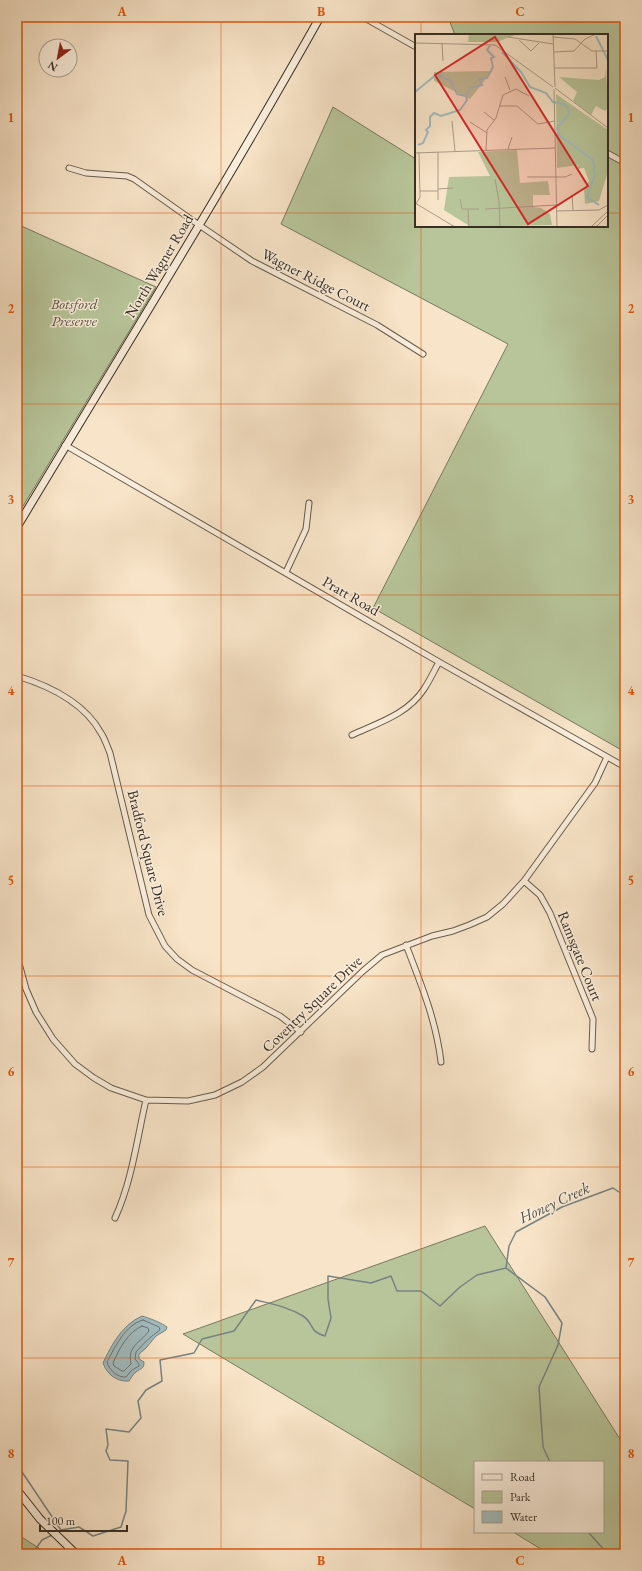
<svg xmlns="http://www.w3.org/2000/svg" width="642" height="1571" font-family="'EB Garamond',serif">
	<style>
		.green { fill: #b8c59a; stroke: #777a5f }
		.water { fill: #a2bcc0; stroke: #778382 }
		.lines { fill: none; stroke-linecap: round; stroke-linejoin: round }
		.shore { stroke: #6c7572; stroke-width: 1 }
		.stream { stroke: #778382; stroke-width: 1.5 }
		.minor-casing { stroke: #665c4d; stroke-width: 7 }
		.secondary-casing { stroke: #362e24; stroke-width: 9 }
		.minor { stroke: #faeddb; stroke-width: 5 }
		.secondary { stroke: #faeddb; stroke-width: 7 }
		.grid { fill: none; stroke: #df570d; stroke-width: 1; stroke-opacity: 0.55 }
		.labels { text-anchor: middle; stroke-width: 3; stroke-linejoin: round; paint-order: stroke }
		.street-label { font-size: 15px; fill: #362e24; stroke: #faeddb }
		.park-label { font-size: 15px; font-style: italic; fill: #565442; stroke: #faeddb }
		.water-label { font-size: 16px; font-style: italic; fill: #51524b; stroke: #faeddb }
		.inset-river { fill: none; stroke: #a2bcc0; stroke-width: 2 }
		.inset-road { fill: none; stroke: #aa9b86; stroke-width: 1 }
		.view { fill: #d62828; fill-opacity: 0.15; stroke: #d62828; stroke-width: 2 }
		.inset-edge { fill: none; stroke: #362e24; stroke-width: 2 }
		.neatline { fill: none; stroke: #df570d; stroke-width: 1.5 }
		.grid-label { font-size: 13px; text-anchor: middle; font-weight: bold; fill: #df570d }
	</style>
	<rect width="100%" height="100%" fill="#f8e4c8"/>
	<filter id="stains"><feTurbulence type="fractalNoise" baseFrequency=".005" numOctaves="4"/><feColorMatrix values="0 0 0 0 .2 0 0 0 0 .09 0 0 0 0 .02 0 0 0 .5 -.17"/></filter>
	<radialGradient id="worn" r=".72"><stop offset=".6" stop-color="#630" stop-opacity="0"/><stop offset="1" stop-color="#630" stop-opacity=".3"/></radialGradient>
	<path class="green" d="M 448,17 L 625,17 L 625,752 L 373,608 L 508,344 L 281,224 L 333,107 L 416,159 L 416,226 L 607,226 L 607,35 L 455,35 Z
		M 17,224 L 156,287 L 17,516 Z
		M 485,1226 L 625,1447 L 625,1554 L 549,1554 L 513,1532 L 603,1532 L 603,1462 L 475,1462 L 475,1509 L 183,1334 Z
		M 17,1534 L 48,1554 L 17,1554 Z"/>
	<path class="water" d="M 142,1316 C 149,1318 162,1323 167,1327 L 166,1330 L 156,1336 L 146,1348 L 139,1354 L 139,1359 L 144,1362 C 144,1369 141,1368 136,1372 C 133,1374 131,1378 129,1381 C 116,1382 107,1374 103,1363 C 112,1344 122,1325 142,1316 Z"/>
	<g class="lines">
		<path class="shore" d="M 143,1320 L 159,1327 L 160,1330 C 151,1336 143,1344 136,1352 L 135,1359 L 139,1364 L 139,1366 L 132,1370 L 126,1377 C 118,1378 109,1370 107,1362 C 115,1347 125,1325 143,1320 Z
			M 142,1326 L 148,1328 L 149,1331 C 140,1343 127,1346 131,1364 L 124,1371 L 122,1371 L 114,1366 L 113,1363 C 119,1349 128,1332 142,1326 Z"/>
		<path class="stream" d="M 506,1268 L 545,1297 L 562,1323 L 558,1345 L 539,1387 L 543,1447 L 550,1462
			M 506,1268 L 509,1246 L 516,1232 L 562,1207 L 613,1188 L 625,1196
			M 17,1432 L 20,1469 L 61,1530
			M 57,1532 L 61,1530 L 79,1527 L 93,1536 L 121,1527 L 126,1511 L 128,1461 L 110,1460 L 106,1451 L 108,1445 L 106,1429 L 129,1432 L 141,1418 L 138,1401 L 146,1390 L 162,1381 L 160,1360 L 194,1353 L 202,1339 L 234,1331 L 256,1300 C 272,1304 288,1307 303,1316 C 314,1323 309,1332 325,1336 L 331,1318 L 328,1299 L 328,1276 L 371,1283 L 391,1276 L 397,1291 L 421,1291 L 440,1306 L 460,1287 L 477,1275 L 506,1268
			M 588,1532 L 608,1554
			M 32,1554 L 42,1540 L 52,1535"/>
		<g class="minor-casing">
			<path id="minor" d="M 363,17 L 416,47
				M 607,153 L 625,163
				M 69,168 L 86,173 L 127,176 L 134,179 L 199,225 L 252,261 L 377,325 L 423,354
				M 65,445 L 439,662 L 625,767
				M 286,572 L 306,529 L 309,503
				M 17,676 C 50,686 84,702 101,733 C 105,739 107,746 110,753 L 149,915 L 165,946 L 177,959 L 192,970 L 263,1007 L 280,1016 L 301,1032
				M 352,735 C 378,723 408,714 424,689 C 430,680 434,671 439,662
				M 524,881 L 540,895 L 550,913 L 593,1019 L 592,1049
				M 406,945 C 421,984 436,1020 441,1062
				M 20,967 L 26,989 L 36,1012 L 53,1039 L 75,1064 L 94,1078 L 111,1088 L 146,1100 L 188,1101 L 215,1095 L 242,1082 L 263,1067 L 363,971 L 382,955 L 432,936 L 453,931 L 469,925 L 487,917 L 503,904 L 524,881 L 595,783 L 607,757
				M 115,1218 C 132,1181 137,1139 146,1100"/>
		</g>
		<g class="secondary-casing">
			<path id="secondary" d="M 17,527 C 119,357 223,190 320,17
				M 17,1490 L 40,1519 L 76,1554"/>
		</g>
		<use href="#minor" class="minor"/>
		<use href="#secondary" class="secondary"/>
	</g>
	<path class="grid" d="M 221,17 L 221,1554M 421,17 L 421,35M 17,213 L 416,213M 607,213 L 625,213M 421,226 L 421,1554M 17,404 L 625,404M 17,595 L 625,595M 17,786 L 625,786M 17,976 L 625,976M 17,1167 L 625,1167M 17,1358 L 625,1358"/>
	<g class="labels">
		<g class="street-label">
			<text transform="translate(159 266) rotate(-59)" y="5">North Wagner Road</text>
			<text transform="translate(316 280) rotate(27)" y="5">Wagner Ridge Court</text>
			<text transform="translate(351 596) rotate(30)" y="5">Pratt Road</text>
			<text transform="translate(148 853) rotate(76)" y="5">Bradford Square Drive</text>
			<text transform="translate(580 956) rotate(68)" y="5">Ramsgate Court</text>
			<text transform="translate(312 1004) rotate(-44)" y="5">Coventry Square Drive</text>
		</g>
		<g class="park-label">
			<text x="74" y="309">Botsford<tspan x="74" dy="17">Preserve</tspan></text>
		</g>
		<g class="water-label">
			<text transform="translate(554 1202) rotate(-25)" y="6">Honey Creek</text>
		</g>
	</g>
	<g transform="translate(415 34)">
		<rect width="193" height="193" fill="#f8e4c8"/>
		<path d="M 54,0 L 103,0 L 82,8 L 53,8 ZM 191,34 L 193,74 L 190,77 L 181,72 L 176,81 L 158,67 L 162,58 L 144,43 L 184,46 L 190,43 ZM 77,37 L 55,65 L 19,47 L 19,38 ZM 141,60 L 193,96 L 193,137 L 184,167 L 170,170 L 169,155 L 174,147 L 169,134 L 162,135 L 163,131 L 142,134 ZM 102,116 L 105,149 L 133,147 L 135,161 L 118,161 L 118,173 L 126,174 L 135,180 L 137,191 L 56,193 L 29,176 L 34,143 L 75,142 L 63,118 Z" fill="#b8c59a"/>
		<path class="inset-river" d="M 181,2 L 193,26M 87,18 L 106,38 L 115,53 L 131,59 L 138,68 L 149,70 L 153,74 L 154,80 L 142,94 L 144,101 L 178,126 L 180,141 L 172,163 L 184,171M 0,58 L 22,40 L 36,47 L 42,60 L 50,62M 3,111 L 8,109 L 13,98 L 11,96 L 15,92 L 15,83 L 19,79 L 26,82 L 45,76 L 52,66 L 51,62 L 55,54 L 67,51 L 64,45 L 72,44 L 78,33 L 76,24 L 79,23 L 72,16 L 75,12"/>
		<path class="inset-road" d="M 138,0 L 140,53M 93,3 L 138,10M 138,3 L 160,5 L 177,17 L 193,17M 104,6 L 116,17 L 124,9M 0,9 L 80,11 L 138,53M 27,9 L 28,27M 139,18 L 159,17 L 170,5 L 181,0M 139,34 L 182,34 L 181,17M 90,43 L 95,56M 140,54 L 193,94M 139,55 L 142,193M 84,72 L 102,72 L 123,90 L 140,87M 69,78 L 79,86M 37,87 L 40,117M 55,88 L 72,99M 93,115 L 97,103M 71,116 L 72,96 L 81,84 L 88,61 L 101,55 L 114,62M 23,118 L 23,166M 0,119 L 140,114M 112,143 L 150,143 L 157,140M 80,145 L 84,167 L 85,193M 23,155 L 38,154M 5,157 L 23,157M 157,161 L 158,176M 45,165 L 47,175 L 64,175M 0,169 L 40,193M 1,170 L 5,163 L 4,119M 70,175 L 141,171M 53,176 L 54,193M 142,177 L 184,176 L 193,171M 176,193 L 193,177M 181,193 L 193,181"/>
		<path class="view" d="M 80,3 L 173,152 L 113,190 L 20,41 Z"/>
		<rect width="193" height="193" class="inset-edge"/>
	</g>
	<rect width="642" height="1571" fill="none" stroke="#f8e4c8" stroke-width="44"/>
	<rect x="474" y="1461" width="130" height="72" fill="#faeddb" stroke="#aca192"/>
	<rect x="482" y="1474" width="20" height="6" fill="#faeddb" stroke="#aca192"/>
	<text x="510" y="1481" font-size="12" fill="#362e24">Road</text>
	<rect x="482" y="1491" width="20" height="12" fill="#b8c59a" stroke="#aca192"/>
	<text x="510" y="1501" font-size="12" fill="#362e24">Park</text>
	<rect x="482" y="1511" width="20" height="12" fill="#a2bcc0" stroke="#aca192"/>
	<text x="510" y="1521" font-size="12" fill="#362e24">Water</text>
	<g transform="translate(58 58) rotate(212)"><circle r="19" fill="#faeddb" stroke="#aca192"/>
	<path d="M0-3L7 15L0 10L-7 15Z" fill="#8f2418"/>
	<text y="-6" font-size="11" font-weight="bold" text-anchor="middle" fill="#362e24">N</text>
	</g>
	<path d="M40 1525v6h87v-6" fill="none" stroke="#362e24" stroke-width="2"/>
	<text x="46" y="1525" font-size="12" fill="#362e24" stroke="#faeddb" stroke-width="3" paint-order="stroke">100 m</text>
	<rect x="22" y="22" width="598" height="1527" class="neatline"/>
	<g class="grid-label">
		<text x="122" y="16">A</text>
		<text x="321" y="16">B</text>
		<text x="520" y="16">C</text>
		<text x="11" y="122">1</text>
		<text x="631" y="122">1</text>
		<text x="11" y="313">2</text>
		<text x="631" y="313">2</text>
		<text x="11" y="504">3</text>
		<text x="631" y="504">3</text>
		<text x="11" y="695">4</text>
		<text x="631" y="695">4</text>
		<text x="11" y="885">5</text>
		<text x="631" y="885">5</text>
		<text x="11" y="1076">6</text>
		<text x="631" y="1076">6</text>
		<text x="11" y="1267">7</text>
		<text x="631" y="1267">7</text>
		<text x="11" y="1458">8</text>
		<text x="631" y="1458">8</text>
		<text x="122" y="1565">A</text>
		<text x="321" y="1565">B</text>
		<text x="520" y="1565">C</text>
	</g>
	<rect width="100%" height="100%" filter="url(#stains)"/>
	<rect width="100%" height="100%" fill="url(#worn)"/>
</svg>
